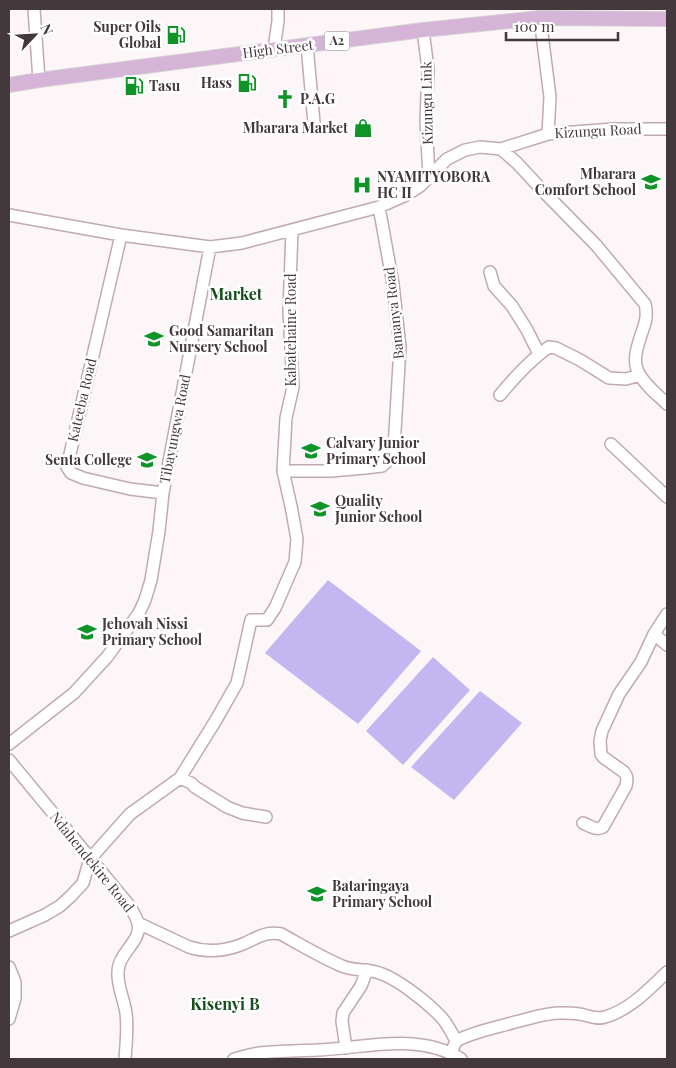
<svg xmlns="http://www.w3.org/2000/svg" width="676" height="1068" font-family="'Playfair Display',serif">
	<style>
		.water { fill: #c3b7f1 }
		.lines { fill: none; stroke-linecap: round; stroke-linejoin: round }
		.minor-casing { stroke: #c3a9b2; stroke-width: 14 }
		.major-casing { stroke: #d6d3d4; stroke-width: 16 }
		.minor { stroke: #fff; stroke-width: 11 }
		.major { stroke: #d5b4d7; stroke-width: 14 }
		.labels { text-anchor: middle; stroke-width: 5; stroke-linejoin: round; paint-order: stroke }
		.shield { fill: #fff; stroke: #7b7476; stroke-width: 1 }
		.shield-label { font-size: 12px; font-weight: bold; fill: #43383c }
		.poi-label { font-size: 14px; font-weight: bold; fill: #43383c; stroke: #fff; text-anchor: start }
		.street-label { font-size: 14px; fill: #43383c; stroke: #fff }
		.quarter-label { font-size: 16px; font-weight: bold; fill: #174f1c; stroke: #fff }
	</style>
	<rect width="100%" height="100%" fill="#fcf6f8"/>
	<path class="water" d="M 328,580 L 421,651 L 358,724 L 265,653 Z
		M 433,657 L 470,690 L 403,765 L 366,731 Z
		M 480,691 L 522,723 L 454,800 L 411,767 Z"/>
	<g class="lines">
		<g class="minor-casing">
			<path id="minor" d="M 34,9 L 39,80
				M 540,18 L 550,97 L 548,134
				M 423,30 L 428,69 L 426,121 L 429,176
				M 307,45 L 314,123
				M 274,49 L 278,21 L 278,9
				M 501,149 L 548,134 L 613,129 L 667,129
				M 9,215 L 121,235 L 210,247 L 242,243 L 379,207 L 406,195 L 420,186 L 447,159 L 465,150 L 480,147 L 501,149 L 517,163 L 543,191 L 596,245 L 645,304 C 648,316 645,324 641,335 C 638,345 633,358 637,369 C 641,382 658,395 667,404
				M 121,235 L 67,467 L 71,473 L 83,478 L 130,489 L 163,493
				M 490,272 L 494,286 L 512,306 L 527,330 L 539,354
				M 500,395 C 514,378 530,360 549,347 L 556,348 L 580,360 L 609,378 L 626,379 L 640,375
				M 611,444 L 667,497
				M 283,471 L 331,471 L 365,468 L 382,466 L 390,459 L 394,448 L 400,347 L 393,284 L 379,207
				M 667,614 L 654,634 L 667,645
				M 9,744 L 74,693 L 107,657 L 139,613 L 145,600 L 151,580 L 159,531 L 163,493 L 210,247
				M 9,760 L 128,904 C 132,910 137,917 138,924 C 142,941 118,953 118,972 C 117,986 124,999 126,1013 C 128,1028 126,1044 125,1059
				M 180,778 L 216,720 L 237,683 L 251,620 L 267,620 L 275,608 L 295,562 L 297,539 L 291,506 L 283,471 L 286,418 L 293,387 L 289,311 L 292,230
				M 583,823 C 590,826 596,831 603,827 L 626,786 C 627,780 628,777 624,772 L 603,757 L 601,754 L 600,741 L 602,731 L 619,694 L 641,662 L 654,634
				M 138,923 L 189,947 C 208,953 226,951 243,944 C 257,938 265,931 281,934 C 301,945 321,957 342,966 C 354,971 365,969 376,972 C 396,977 428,1003 442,1018 C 448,1025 452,1033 456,1041 L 451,1053
				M 9,931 L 45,915 L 60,906 L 71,896 L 83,883 L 90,859 L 130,814 L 180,778 L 191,783 L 195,787 L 227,807 L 242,813 L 266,817
				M 9,967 L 15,982 L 15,998 L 9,1019
				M 456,1041 C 475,1031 495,1028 515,1022 C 529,1019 545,1013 560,1013 C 566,1013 573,1013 579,1014 C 588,1015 596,1020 605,1017 C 630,1010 649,989 667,972
				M 346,1048 L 342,1021 L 343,1013 L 361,986 L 367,970
				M 234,1059 C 243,1057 251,1054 260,1053 C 280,1051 299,1051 318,1050 C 365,1048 419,1032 461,1059"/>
		</g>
		<g class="major-casing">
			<path id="major" d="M 9,85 L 39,80 L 423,30 L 540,18 L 667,19"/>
		</g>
		<use href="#minor" class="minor"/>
		<use href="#major" class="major"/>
	</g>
	<defs>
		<g id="fuel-bare" transform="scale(1.5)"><path d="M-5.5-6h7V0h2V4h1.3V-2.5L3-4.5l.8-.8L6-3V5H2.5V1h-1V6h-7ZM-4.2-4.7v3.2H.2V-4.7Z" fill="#0f9427" stroke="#fff" stroke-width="2.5" paint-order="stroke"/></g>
		<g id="church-bare" transform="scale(1.5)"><path d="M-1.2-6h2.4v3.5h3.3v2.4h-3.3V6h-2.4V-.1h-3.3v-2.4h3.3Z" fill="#0f9427" stroke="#fff" stroke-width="2.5" paint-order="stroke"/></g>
		<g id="shop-bare" transform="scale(1.5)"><path d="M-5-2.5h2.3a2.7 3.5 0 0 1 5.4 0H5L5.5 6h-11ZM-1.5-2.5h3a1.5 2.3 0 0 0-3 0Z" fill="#0f9427" stroke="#fff" stroke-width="2.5" paint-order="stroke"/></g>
		<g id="school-bare" transform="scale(1.5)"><path d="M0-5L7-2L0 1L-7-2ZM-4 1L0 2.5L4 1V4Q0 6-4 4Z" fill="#0f9427" stroke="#fff" stroke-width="2.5" paint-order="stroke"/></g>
		<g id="hospital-bare" transform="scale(1.5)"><path d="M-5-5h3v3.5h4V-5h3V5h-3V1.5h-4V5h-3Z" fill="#0f9427" stroke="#fff" stroke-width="2.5" paint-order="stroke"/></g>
	</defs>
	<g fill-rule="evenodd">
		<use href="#fuel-bare" x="176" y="35"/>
		<use href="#fuel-bare" x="247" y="83"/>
		<use href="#fuel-bare" x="134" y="86"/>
		<use href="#church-bare" x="285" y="99"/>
		<use href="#shop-bare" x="363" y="128"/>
		<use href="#school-bare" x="651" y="182"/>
		<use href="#hospital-bare" x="362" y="185"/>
		<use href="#school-bare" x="154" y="339"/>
		<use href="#school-bare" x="311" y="451"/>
		<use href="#school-bare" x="147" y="460"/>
		<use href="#school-bare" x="320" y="509"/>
		<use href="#school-bare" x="87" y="632"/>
		<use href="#school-bare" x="317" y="894"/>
	</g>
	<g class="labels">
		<rect class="shield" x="324.5" y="31.5" width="25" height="19" rx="4"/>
		<g class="shield-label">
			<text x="337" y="45">A2</text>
		</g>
		<g class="poi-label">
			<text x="161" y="32" text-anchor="end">Super Oils<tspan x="161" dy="16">Global</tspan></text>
			<text x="232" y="88" text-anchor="end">Hass</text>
			<text x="149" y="91">Tasu</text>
			<text x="300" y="104">P.A.G</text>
			<text x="348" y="133" text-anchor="end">Mbarara Market</text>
			<text x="636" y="179" text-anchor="end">Mbarara<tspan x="636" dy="16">Comfort School</tspan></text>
			<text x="377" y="182">NYAMITYOBORA<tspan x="377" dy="16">HC II</tspan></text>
			<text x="169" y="336">Good Samaritan<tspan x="169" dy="16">Nursery School</tspan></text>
			<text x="326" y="448">Calvary Junior<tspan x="326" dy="16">Primary School</tspan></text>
			<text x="132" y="465" text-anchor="end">Senta College</text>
			<text x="335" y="506">Quality<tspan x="335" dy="16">Junior School</tspan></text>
			<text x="102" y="629">Jehovah Nissi<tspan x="102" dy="16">Primary School</tspan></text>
			<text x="332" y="891">Bataringaya<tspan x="332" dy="16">Primary School</tspan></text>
		</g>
		<g class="street-label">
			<text transform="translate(278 49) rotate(-7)" y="5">High Street</text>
			<text transform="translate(427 103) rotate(-91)" y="5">Kizungu Link</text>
			<text transform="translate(598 131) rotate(-3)" y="5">Kizungu Road</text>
			<text transform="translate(394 313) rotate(-96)" y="5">Bamanya Road</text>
			<text transform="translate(291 330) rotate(-90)" y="5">Kabatehaine Road</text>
			<text transform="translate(82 400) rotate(-77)" y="5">Kateeba Road</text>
			<text transform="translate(175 429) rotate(-79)" y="5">Tibayungwa Road</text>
			<text transform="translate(92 862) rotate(51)" y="5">Ndahendekire Road</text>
		</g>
		<g class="quarter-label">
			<text x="236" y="300">Market</text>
			<text x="225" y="1010">Kisenyi B</text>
		</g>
	</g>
	<rect width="676" height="1068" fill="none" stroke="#43383c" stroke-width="20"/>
	<g transform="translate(35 35) rotate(65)" stroke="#ffffff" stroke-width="4" paint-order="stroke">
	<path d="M0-4L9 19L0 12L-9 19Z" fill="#43383c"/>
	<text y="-8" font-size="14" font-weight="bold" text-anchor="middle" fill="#43383c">N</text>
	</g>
	<path d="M506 32v8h112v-8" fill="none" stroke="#43383c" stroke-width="2.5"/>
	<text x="514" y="32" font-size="15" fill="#43383c" stroke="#ffffff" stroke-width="4" paint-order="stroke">100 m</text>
</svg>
